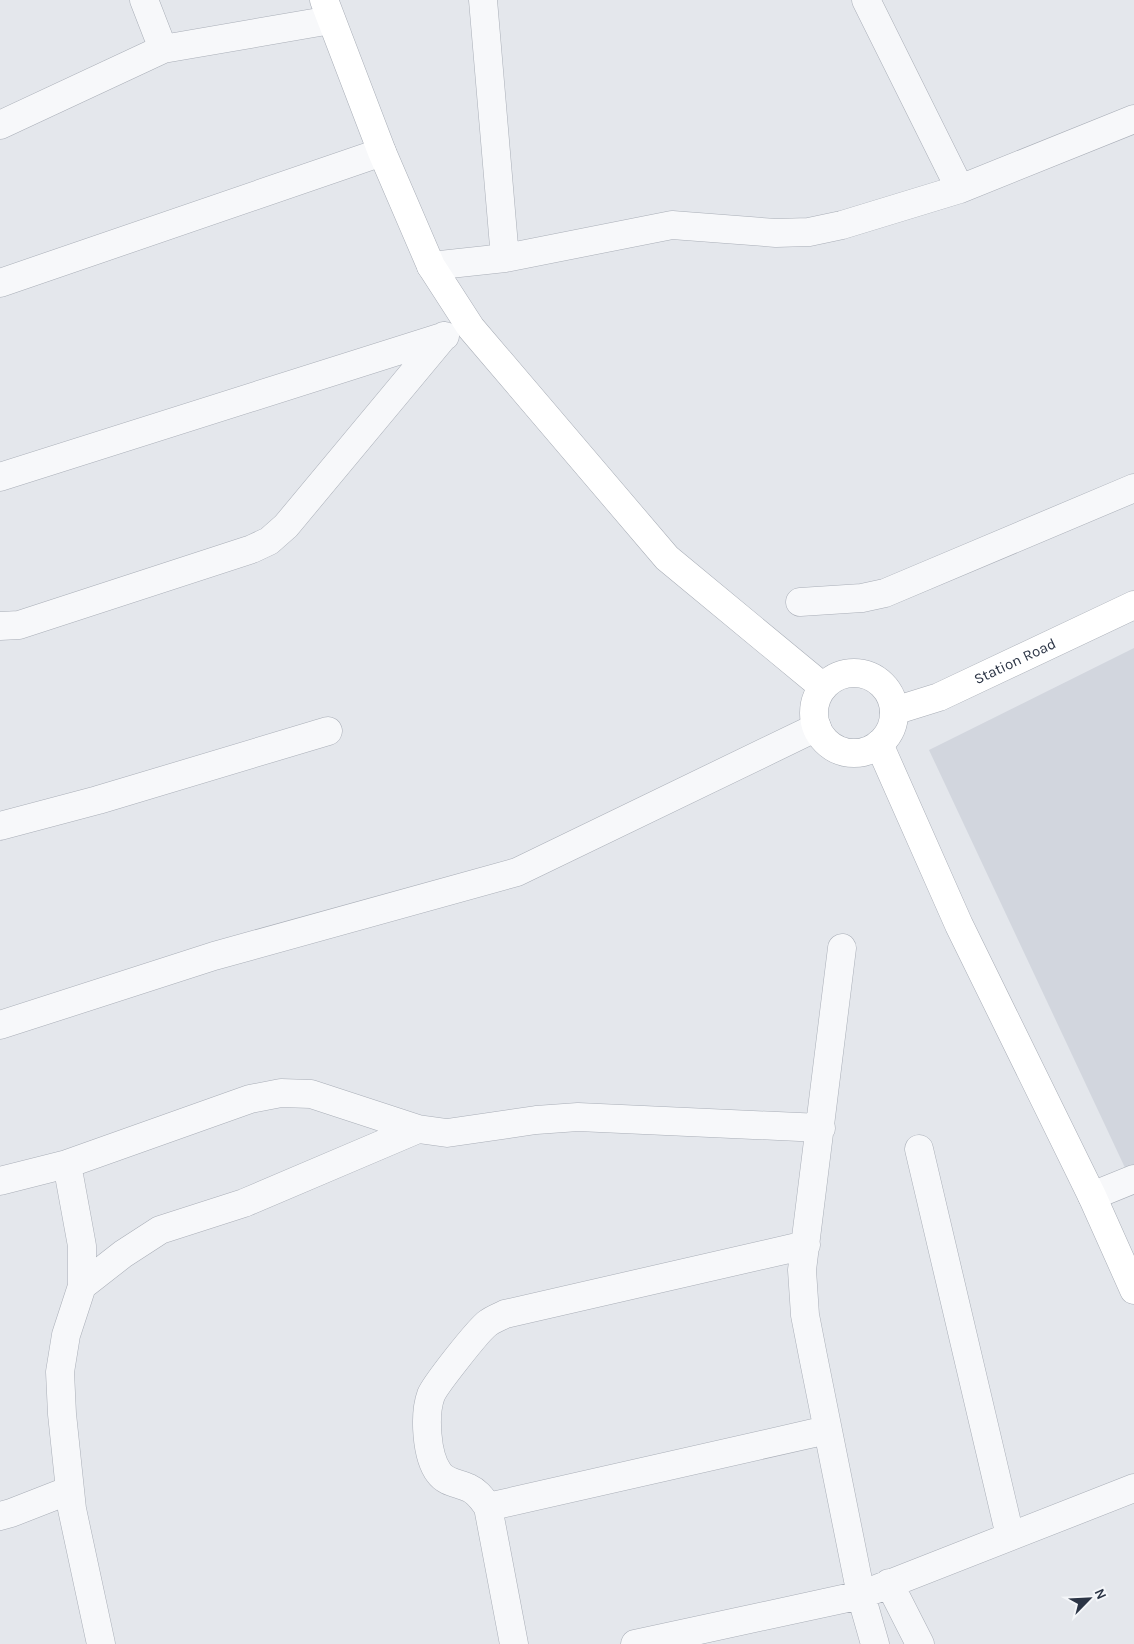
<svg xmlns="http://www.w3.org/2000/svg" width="1134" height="1644" font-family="Karla,sans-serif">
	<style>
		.built { fill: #d2d6de }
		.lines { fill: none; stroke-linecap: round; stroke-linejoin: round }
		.minor-casing { stroke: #a9aeb7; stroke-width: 29 }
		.tertiary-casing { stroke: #a9aeb7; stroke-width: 29 }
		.secondary-casing { stroke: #a9aeb7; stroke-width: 29 }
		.minor { stroke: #f7f8fa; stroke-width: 28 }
		.tertiary { stroke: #f7f8fa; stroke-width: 28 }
		.secondary { stroke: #fff; stroke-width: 28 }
		.labels { text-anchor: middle; stroke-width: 4.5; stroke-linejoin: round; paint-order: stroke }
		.street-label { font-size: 15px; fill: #2b3445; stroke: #f4f6f9 }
	</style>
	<rect width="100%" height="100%" fill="#e4e7ec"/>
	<path class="built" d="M 1134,648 L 1134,1169 L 1127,1172 L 929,750 Z"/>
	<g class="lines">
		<g class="minor-casing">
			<path id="minor" d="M 144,0 L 163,49
				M 483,0 L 505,258
				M 866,0 L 960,189
				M 0,125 L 163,49 L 331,20
				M 431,266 L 505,258 L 672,225 L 776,233 L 809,232 L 842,225 L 960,189 L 1134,119
				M 0,477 L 445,336
				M 800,602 L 862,598 L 885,593 L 1134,488
				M 0,626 L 19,625 L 252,549 L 269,541 L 286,526 L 444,336
				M 0,826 L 98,800 L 328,731
				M 842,948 L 802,1270 L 805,1315 L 813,1356 L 861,1595 L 875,1644
				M 919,1149 L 1010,1536
				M 67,1164 L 82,1246 L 82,1286 L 66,1335 L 60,1372 L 62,1414 L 72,1509 L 101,1644
				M 0,1181 L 67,1164 L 250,1099 L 281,1093 L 311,1094 L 418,1129 L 447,1133 L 536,1120 L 578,1117 L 821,1128
				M 1092,1196 L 1134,1179
				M 82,1286 L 123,1254 L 160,1230 L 244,1203 L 418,1129
				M 488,1507 L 827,1430
				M 0,1516 L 11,1513 L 70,1490
				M 889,1583 L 920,1644
				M 514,1644 L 488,1507 C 482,1499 478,1492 469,1488 C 459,1483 446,1483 439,1473 C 426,1456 424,1414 431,1395 C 435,1385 479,1329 488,1323 C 493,1319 499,1317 505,1314 L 806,1245
				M 635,1644 L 861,1595 L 1134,1488"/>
		</g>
		<g class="tertiary-casing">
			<path id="tertiary" d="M 0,283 L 382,152
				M 0,1025 L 214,956 L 517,872 L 817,727"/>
		</g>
		<g class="secondary-casing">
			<g id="secondary">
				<path d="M 324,0 L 382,152 L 431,266 L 471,328 L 667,558 L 823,687"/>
				<circle cx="854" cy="713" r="40"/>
				<path id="s1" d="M 894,711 L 939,697 L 1134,605"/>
				<path d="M 879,744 L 959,925 L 1092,1196 L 1134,1290"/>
			</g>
		</g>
		<use href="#minor" class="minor"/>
		<use href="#tertiary" class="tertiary"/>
		<use href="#secondary" class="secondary"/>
	</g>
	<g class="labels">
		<g class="street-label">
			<text dy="5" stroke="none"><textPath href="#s1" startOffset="131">Station Road</textPath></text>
		</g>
	</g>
	<g transform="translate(1089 1599) rotate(66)" stroke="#f4f6f9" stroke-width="4" paint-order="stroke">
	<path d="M0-4L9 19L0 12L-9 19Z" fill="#2b3445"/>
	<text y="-8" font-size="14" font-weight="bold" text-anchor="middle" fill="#2b3445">N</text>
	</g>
</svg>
